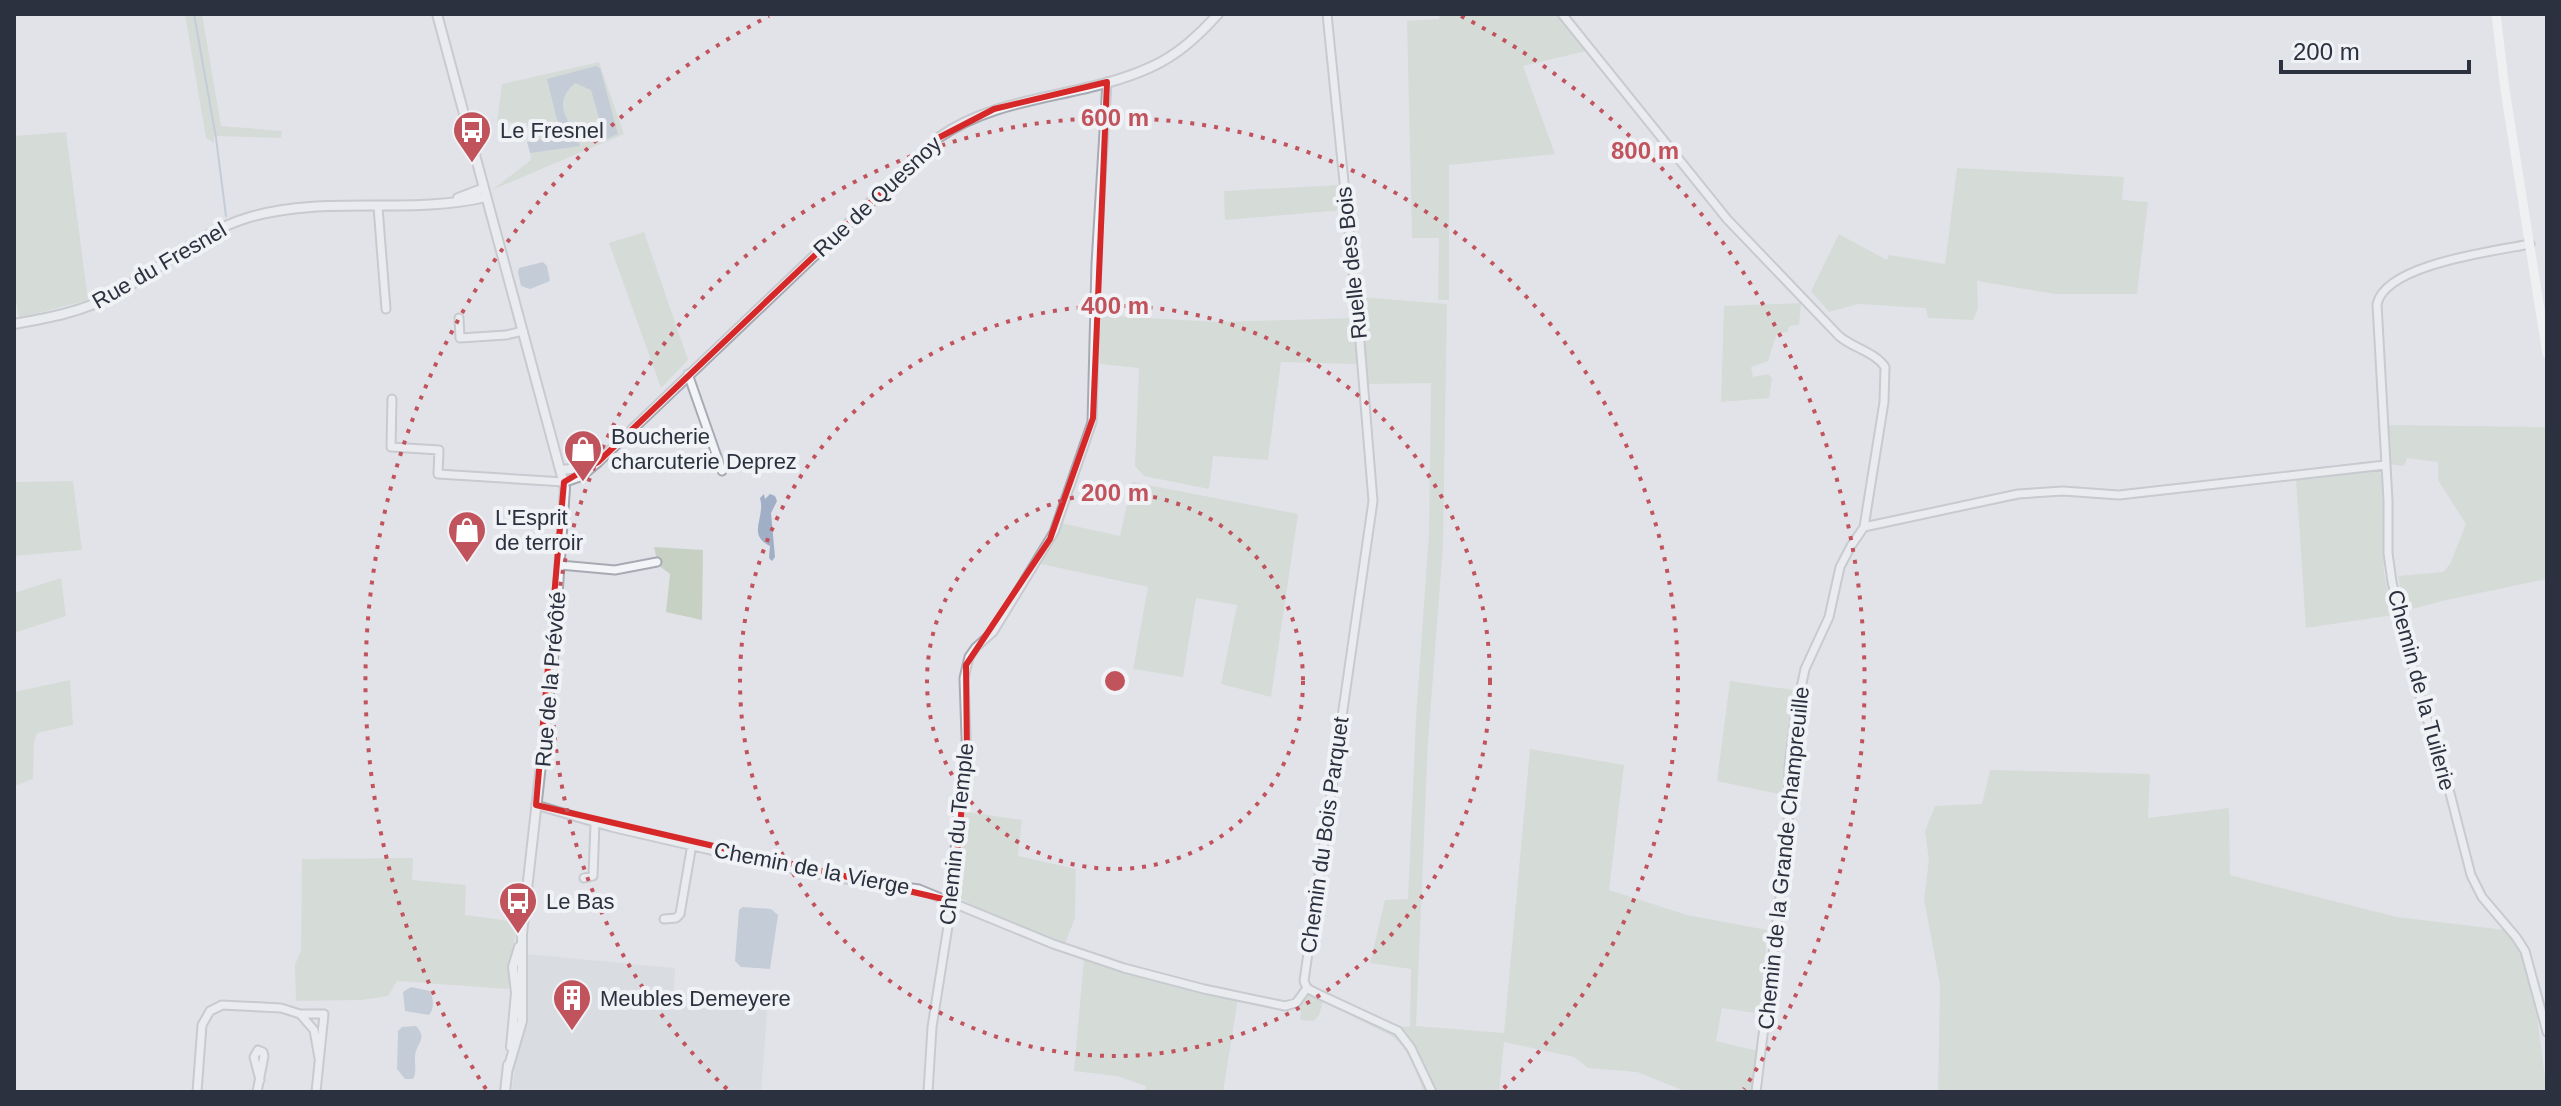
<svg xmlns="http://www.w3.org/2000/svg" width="2561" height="1106" font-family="Arial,sans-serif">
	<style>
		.built { fill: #cfd2da }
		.green { fill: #c6d1c3 }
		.water { fill: #a0afc5 }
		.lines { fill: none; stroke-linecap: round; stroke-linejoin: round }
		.stream { stroke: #a0afc5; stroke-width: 2 }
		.minor-casing { stroke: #a7aab2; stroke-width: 11 }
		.tertiary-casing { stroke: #a7aab2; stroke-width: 12 }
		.minor { stroke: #f3f4f7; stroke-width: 7 }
		.tertiary { stroke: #f3f4f7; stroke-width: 8 }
		.secondary { stroke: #fff; stroke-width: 9 }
		.marked { fill: none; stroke: #d62828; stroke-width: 6; stroke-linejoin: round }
		.ring { fill: none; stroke: #c1535d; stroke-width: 4; stroke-dasharray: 4 8 }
		.labels { text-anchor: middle; stroke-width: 8; stroke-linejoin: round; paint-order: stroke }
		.poi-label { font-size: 22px; fill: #2b313e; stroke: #f0f2f6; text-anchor: start }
		.street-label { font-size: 22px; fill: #2b313e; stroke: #f0f2f6 }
		.centre { fill: #c1535d; stroke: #f0f2f6; stroke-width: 4 }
		.ring-label { font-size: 24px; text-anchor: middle; font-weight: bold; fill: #c1535d; stroke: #f0f2f6; stroke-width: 8; stroke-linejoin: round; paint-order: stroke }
	</style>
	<rect width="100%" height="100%" fill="#e1e3e8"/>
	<path class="built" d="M 526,954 L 675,968 L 674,992 L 768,1000 L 761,1092 L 512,1092 L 516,1053 L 524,1029 L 527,1002 L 524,972 Z"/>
	<path class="green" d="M 185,14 L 202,14 L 221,126 L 282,131 L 281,138 L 214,136 L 214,143 L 206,138 Z
		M 1440,14 L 1558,14 L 1586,51 L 1523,66 L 1555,154 L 1449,165 L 1449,300 L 1438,300 L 1439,238 L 1412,238 L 1407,21 L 1439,19 Z
		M 599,62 L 624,134 L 492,190 L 531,160 L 527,123 L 497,122 L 502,84 Z
		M 66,132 L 88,300 L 19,318 L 14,289 L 14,136 Z
		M 1957,168 L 2124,177 L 2122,200 L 2148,202 L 2137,294 L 2055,294 L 1977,281 L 1978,309 L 1973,320 L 1928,318 L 1926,308 L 1858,304 L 1829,312 L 1811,291 L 1839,234 L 1887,260 L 1889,255 L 1945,264 Z
		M 1341,185 L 1343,210 L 1225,220 L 1224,191 Z
		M 644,232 L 688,360 L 661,388 L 609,243 Z
		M 1360,297 L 1447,304 L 1443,546 L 1428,742 L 1416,1026 L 1504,1033 L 1530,749 L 1624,765 L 1609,890 L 1687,915 L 1767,930 L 1762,1014 L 1722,1008 L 1716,1041 L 1758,1051 L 1752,1092 L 1682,1092 L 1682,1090 L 1637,1072 L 1588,1068 L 1574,1057 L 1504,1042 L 1499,1092 L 1424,1092 C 1415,1072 1409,1047 1390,1035 L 1323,1002 L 1319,1015 L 1314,1021 L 1300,1020 L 1301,1013 L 1298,1004 L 1312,989 C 1339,1003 1379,1027 1410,1027 L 1411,969 L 1370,963 L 1385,900 L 1408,899 L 1416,718 L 1429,533 L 1431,383 L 1367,384 Z
		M 1801,303 L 1799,325 L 1789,326 L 1788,332 L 1777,333 L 1768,361 L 1751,367 L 1753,377 L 1768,374 L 1772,378 L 1769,398 L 1721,402 L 1724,306 Z
		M 1098,315 L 1217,322 L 1353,318 L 1357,364 L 1281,362 L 1268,460 L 1213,456 L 1209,489 L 1144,476 L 1135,466 L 1139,368 L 1100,364 Z
		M 2388,425 L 2547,427 L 2547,579 L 2446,600 L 2405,611 L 2398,576 L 2443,572 L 2450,564 L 2466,524 L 2438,480 L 2438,462 L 2407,458 L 2404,466 L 2388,464 Z
		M 2377,469 L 2382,476 L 2384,573 L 2393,615 L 2306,628 L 2296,479 Z
		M 73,481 L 82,550 L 14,556 L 14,482 Z
		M 1132,482 L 1298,514 L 1271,697 L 1221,684 L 1237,605 L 1196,598 L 1183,677 L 1133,669 L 1148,587 L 1041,564 L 1061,523 L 1120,536 Z
		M 654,547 L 703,550 L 702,620 L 666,612 L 670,574 L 658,565 Z
		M 61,578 L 66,616 L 14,633 L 14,593 Z
		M 70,680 L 73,725 L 37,733 L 34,742 L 33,779 L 14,786 L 14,692 Z
		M 1730,681 L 1793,690 L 1784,795 L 1717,781 Z
		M 1990,770 L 2150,774 L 2148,818 L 2229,808 L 2230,875 L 2397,917 L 2505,930 L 2521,952 L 2537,1017 L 2547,1092 L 1938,1092 L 1940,985 L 1924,899 L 1929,860 L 1925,831 L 1935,806 L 1982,804 Z
		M 961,811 L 1022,820 L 1018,856 L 1076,869 L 1075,918 L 1065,944 L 966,903 L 957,895 Z
		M 413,858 L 412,880 L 466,885 L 465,915 L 517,922 L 508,989 L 397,981 L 388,996 L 362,1000 L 296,1001 L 295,965 L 301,950 L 302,859 Z
		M 1084,959 L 1154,981 L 1238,999 L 1223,1092 L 1145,1092 L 1146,1086 L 1117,1076 L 1074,1071 Z"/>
	<path class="water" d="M 596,66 L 600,68 L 618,134 L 596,143 L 590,142 L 588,136 L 599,118 L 591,90 L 575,83 C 549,106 572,121 580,146 L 530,153 L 527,142 L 561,136 L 547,79 Z
		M 543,262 L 547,266 L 550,281 L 530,289 L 521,286 L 518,272 L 519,268 Z
		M 764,494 L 765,499 L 770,494 L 775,496 L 777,501 L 771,513 L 775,557 L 772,561 L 769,558 L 770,546 C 746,534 766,518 760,498 Z
		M 743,907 L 771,909 L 778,915 L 770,969 L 741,967 L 735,961 L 739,910 Z
		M 411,987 L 430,991 C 433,998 435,1008 429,1015 L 405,1011 L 403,992 Z
		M 416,1026 C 426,1037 420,1040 416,1051 C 413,1061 418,1070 413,1079 L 405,1079 L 397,1069 L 398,1031 L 402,1027 Z"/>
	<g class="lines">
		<path class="stream" d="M 194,14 L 216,138 L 226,216"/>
		<g class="minor-casing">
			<path id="minor" d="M 1327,14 L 1359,330 L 1373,501 L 1304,981 L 1307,988 L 1314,992 L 1398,1031 L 1411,1048 L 1432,1092
				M 1562,14 L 1727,219 L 1839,336 C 1853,348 1875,352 1885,367 L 1884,402 L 1864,527 L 1851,546 L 1840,567 L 1829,617 L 1805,669 L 1796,711 L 1789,766 L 1788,832 L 1756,1092
				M 378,207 L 386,309
				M 2530,244 C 2495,251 2386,264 2377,304 L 2388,501 L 2388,553 L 2392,582 L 2422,704 L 2443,766 L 2471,875 L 2482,897 L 2516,937 L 2525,951 L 2547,1032
				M 459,318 L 460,338 L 506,335 L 523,331
				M 688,374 L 722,471
				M 392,399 L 391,447 L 439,450 L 438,474 L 564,482
				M 1864,527 L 2018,494 L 2063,491 L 2119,495 L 2385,465
				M 560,565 L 615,570 L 657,562
				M 536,805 L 611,827 L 793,869 L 839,878 L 919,889 L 1053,944 L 1124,968 L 1204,989 L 1285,1006 L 1296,1003 L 1307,988
				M 584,878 L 593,876 L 595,823
				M 664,919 L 676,918 L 680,914 L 692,844
				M 302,1014 L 324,1014 L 316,1092
				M 197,1092 L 202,1025 L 210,1011 L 222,1005 L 281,1008 L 300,1014 L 314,1030 L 319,1058
				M 257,1092 L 264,1056 L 263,1052 L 258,1050 L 254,1057 L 260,1080
				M 928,1092 L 932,1027 L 952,901 L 957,820 L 967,765 L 964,678 L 969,657 L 976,647 L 993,632 L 1054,532 L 1092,422 L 1096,264 L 1107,82"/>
		</g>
		<g class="tertiary-casing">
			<path id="tertiary" d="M 437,14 L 565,488 L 553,658 L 522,934 L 522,1021 L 508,1069
				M 458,198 L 484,188
				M 14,324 C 48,318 82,312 113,295 C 160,270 198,232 250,217 C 325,195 409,215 486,197
				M 561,470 L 580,468 L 591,462
				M 564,482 L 581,476 L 598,462 L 938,138 C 1002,93 1082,99 1151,67 C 1178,55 1199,35 1218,14
				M 511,1047 L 516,993 L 513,967 L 519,947
				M 505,1092 L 508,1065"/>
		</g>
		<use href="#minor" class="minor"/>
		<use href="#tertiary" class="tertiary"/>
		<path class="secondary" d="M 2496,14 L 2505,90 L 2547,354"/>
	</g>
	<path d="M0 0H2561V1106H0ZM 1107,82 L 1093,418 L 1050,539 L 966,665 L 967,758 L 952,901 L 536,805 L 564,482 L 598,462 L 938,138 L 994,109 Z" fill="#e1e3e8" fill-opacity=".55" fill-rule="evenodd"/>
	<path class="marked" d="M 1107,82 L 1093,418 L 1050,539 L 966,665 L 967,758 L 952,901 L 536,805 L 564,482 L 598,462 L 938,138 L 994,109 Z"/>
	<g class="ring">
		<circle cx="1115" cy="681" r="188"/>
		<circle cx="1115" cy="681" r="375"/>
		<path d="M727 1089A563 563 0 1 1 1503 1089"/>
		<path d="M486 1089A750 750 0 0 1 769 16M1461 16A750 750 0 0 1 1744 1089"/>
	</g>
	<defs>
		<g id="bus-pin" transform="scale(2)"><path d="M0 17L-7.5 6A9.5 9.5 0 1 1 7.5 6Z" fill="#c1535d" stroke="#f0f2f6"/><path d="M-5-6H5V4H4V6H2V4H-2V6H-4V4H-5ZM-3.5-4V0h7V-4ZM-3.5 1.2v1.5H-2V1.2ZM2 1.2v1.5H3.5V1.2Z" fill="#fff"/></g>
		<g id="shop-pin" transform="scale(2)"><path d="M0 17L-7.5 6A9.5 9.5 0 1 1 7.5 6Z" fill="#c1535d" stroke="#f0f2f6"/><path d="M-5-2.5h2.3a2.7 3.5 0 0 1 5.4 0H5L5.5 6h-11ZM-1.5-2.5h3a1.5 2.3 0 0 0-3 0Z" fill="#fff"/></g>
		<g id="building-pin" transform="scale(2)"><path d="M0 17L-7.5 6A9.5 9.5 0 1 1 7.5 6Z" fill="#c1535d" stroke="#f0f2f6"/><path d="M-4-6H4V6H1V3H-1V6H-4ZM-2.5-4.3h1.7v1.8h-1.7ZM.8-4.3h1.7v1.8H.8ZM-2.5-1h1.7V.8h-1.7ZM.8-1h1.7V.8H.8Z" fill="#fff"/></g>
	</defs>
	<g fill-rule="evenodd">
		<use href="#bus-pin" x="472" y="130"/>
		<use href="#shop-pin" x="583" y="449"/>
		<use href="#shop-pin" x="467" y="530"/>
		<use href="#bus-pin" x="518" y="901"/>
		<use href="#building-pin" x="572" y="998"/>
	</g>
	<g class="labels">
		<g class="poi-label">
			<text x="500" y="138">Le Fresnel</text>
			<text x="611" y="444">Boucherie<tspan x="611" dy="25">charcuterie Deprez</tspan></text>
			<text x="495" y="525">L'Esprit<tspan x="495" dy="25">de terroir</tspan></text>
			<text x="546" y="909">Le Bas</text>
			<text x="600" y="1006">Meubles Demeyere</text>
		</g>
		<g class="street-label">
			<text transform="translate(877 196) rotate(-43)" y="8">Rue de Quesnoy</text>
			<text transform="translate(1351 263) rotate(-96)" y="8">Ruelle des Bois</text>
			<text transform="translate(159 265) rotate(-30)" y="8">Rue du Fresnel</text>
			<text transform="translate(550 679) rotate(-85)" y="8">Rue de la Prévôté</text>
			<text transform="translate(2422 690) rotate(75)" y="8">Chemin de la Tuilerie</text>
			<text transform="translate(956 834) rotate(-84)" y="8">Chemin du Temple</text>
			<text transform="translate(1324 835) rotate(-82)" y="8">Chemin du Bois Parquet</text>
			<text transform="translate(1783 858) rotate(-84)" y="8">Chemin de la Grande Champreuille</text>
			<text transform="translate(812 868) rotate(11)" y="8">Chemin de la Vierge</text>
		</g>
	</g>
	<circle cx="1115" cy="681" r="12" class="centre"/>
	<g class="ring-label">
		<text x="1115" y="126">600 m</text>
		<text x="1645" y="159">800 m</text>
		<text x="1115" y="314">400 m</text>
		<text x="1115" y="501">200 m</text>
	</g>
	<rect width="2561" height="1106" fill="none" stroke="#2b313e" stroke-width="32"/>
	<path d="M2281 60v12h188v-12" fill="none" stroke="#2b313e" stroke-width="4"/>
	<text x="2293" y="60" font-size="24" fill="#2b313e" stroke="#f0f2f6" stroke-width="6" paint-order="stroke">200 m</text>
</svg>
